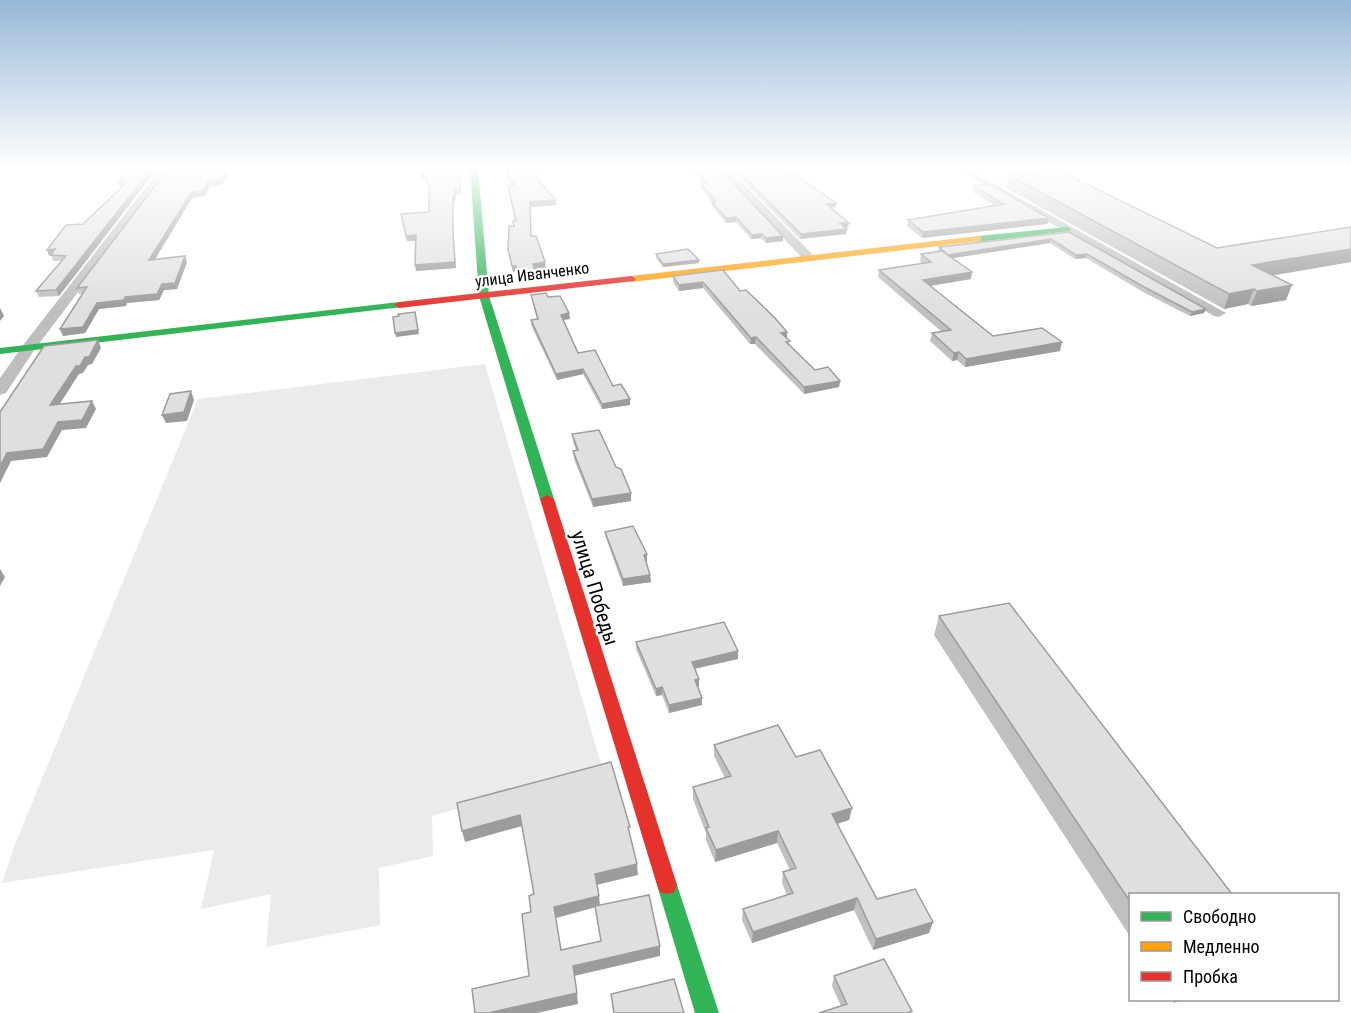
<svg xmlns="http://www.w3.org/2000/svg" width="1351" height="1013" font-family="'Roboto Condensed',sans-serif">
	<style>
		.green { fill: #ebebeb }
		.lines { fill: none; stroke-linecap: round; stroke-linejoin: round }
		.street { fill: #bebebe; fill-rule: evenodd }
		.fast { fill: #30b455; fill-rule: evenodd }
		.slow { fill: #ff9f0a; fill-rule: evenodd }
		.jam { fill: #e5322d; fill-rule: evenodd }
		.wall { fill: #c0c0c0 }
		.shaded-wall { fill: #9c9c9c }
		.building { fill: #dfdfdf; stroke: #9c9c9c; stroke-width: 1.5 }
		.labels { text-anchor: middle; stroke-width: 5; stroke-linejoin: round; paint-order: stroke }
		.far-street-label { font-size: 16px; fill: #000; stroke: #fff }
		.street-label { font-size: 20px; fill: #000; stroke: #fff }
	</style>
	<rect width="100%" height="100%" fill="#fff"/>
	<path class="green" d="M 485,364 L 602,767 L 432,816 L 433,856 L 379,868 L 380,925 L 266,947 L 271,894 L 201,909 L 214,850 L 2,883 L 14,847 L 198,399 Z"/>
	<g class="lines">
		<path class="street" d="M 160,169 L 171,169 L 35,349 L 6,393 L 0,395 L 0,378 L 24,344 Z
			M 718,169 L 729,169 L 812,254 L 814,257 L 812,260 L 804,260 Z
			M 955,169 L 968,169 L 1226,313 L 1219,317 L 1214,316 Z"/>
		<path class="fast" d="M 470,169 L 478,169 L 489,296 L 554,499 L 547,503 L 540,499 L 479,296 Z
			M 1067,227 L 1071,229 L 1070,231 L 978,242 L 974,239 L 978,236 Z
			M 399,302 L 402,303 L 402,307 L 0,354 L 0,348 Z
			M 667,876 L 674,878 L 677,885 L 719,1013 L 695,1013 L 657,885 L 660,878 Z"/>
		<path class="slow" d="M 978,236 L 981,237 L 981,241 L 631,282 L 626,279 L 631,276 Z"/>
		<path class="jam" d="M 631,276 L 636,279 L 634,281 L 399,308 L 394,305 L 399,302 Z
			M 547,495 L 554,499 L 677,885 L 674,892 L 667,894 L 660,892 L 657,885 L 540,499 Z"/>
	</g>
	<path class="wall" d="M 128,169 L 157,169 L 59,296 L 39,297 L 36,291 L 61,261 L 53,261 L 51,255 L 49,256 L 121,187 L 120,187 L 118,182 Z
		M 168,169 L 231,169 L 222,185 L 210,186 L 205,196 L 192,198 L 155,259 L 187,262 L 177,289 L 164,290 L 159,300 L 127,303 L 126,306 L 99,309 L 85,333 L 63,336 L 60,329 L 82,294 L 79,294 L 77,288 Z
		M 420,169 L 461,169 L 461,195 L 455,195 L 456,200 L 453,201 L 453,237 L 456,268 L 416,271 L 415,241 L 407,241 L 401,214 L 429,212 L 429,190 L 425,178 L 421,178 Z
		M 507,169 L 540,182 L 556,200 L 556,205 L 531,207 L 531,236 L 546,268 L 535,269 L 536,278 L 518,280 L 516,271 L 513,272 L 508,249 L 513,226 L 513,221 L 515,221 L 508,186 L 512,185 L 508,181 Z
		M 692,169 L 720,169 L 783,236 L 783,241 L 766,243 L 761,238 L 751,239 L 736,222 L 726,223 L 712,206 L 712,202 L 701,188 L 701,184 L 703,183 Z
		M 731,169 L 782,169 L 787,174 L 836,203 L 836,207 L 831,208 L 848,227 L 845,228 L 847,229 L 846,234 L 800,239 Z
		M 1009,175 L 1273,276 L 1292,285 L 1286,300 L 1251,306 L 1248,304 L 1224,309 L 1006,188 Z
		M 974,186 L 1049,218 L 1047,224 L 922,238 L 907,226 L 908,220 L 995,206 L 973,192 Z
		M 1069,232 L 1206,309 L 1204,313 L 1190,316 L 1143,292 L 1086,258 L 1075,259 L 1050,243 L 952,258 L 971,279 L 931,286 L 993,336 L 1060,351 L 965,367 L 957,360 L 952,361 L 930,341 L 932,333 L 942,332 L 878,277 L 879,270 L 923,264 L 920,261 L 921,254 L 939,252 L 938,251 L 939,247 Z
		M 656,254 L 699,260 L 699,263 L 663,267 L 656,258 Z
		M 673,276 L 740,291 L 787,332 L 787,338 L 790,345 L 815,370 L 840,381 L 839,387 L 804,394 L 755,344 L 750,344 L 703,288 L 679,291 L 673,282 Z
		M 531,295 L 548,297 L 570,319 L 563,320 L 578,353 L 613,386 L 630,399 L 630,405 L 602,409 L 583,374 L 557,380 L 531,325 L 531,320 L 537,319 L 532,300 Z
		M 572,434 L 616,467 L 631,501 L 593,507 L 574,459 L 573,451 L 576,450 L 573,442 Z
		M 605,532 L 647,561 L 646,562 L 650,575 L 651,582 L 623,586 L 606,538 Z
		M 939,616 L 1131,894 L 1131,938 L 934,635 Z
		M 636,642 L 738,651 L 738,659 L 695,669 L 699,686 L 698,687 L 702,698 L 702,705 L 669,713 L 662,695 L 656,696 L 636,649 Z
		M 714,745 L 796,757 L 852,808 L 849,820 L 837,824 L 877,899 L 933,922 L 929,933 L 873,950 L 854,910 L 752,943 L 742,920 L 743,909 L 787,895 L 782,883 L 783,872 L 790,870 L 777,843 L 715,862 L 706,840 L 706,833 L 693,799 L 693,787 L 725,778 L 714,756 Z
		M 834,976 L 912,1011 L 911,1013 L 819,1013 L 841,1006 L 832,986 Z"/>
	<path class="shaded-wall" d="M 151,169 L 157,169 L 59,296 L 56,290 Z
		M 227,169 L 231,169 L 222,185 L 210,186 L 205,196 L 192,198 L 151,266 L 149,260 L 191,193 Z
		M 425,173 L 425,178 L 421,178 L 420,174 Z
		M 455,195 L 456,200 L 453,201 L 453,237 L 456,268 L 416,271 L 415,265 L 453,196 Z
		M 556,200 L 556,205 L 531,207 L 530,202 Z
		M 836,203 L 836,207 L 826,208 L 826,204 Z
		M 736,217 L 736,222 L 726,223 L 726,218 Z
		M 1049,218 L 1047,224 L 922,238 L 923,232 Z
		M 840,223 L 849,223 L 848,227 L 840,228 Z
		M 847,229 L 846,234 L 800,239 L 801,234 Z
		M 762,234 L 761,238 L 751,239 L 752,235 Z
		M 416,235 L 416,241 L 407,241 L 406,236 Z
		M 783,236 L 783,241 L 766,243 L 766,238 Z
		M 1051,239 L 1050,243 L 947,259 L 948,255 Z
		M 55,249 L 51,255 L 49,256 L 47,250 Z
		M 1351,249 L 1351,262 L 1247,280 L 1252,265 Z
		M 1087,254 L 1086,258 L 1075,259 L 1076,255 Z
		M 185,256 L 187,262 L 177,289 L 164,290 L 159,300 L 127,303 L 126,306 L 99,309 L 85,333 L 63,336 L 60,329 L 97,303 L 125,297 L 162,284 Z
		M 699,260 L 699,263 L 663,267 L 663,264 Z
		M 545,262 L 546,268 L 534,269 L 533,264 Z
		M 512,266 L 516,266 L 516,271 L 513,272 Z
		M 972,272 L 971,279 L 922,287 L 923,280 Z
		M 536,273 L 536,278 L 518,280 L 518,274 Z
		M 703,282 L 703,288 L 679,291 L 679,285 Z
		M 1292,285 L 1286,300 L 1251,306 L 1257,291 Z
		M 1254,289 L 1248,304 L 1224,309 L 1229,294 Z
		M 0,308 L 4,316 L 0,321 Z
		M 1206,309 L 1204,313 L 1190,316 L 1192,312 Z
		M 569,313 L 570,319 L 561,320 L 561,315 Z
		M 418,330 L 419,334 L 396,337 L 395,333 Z
		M 787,332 L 787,339 L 781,333 Z
		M 756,337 L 755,344 L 750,344 L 751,338 Z
		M 98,340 L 101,348 L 92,364 L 88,365 L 83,373 L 79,374 L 54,413 L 50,405 L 76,366 L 85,357 Z
		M 1062,342 L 1060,351 L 965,367 L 966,359 Z
		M 959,352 L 957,360 L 952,361 L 954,353 Z
		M 583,369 L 583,374 L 557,380 L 556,374 Z
		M 840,381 L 839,387 L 804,394 L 804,387 Z
		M 191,391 L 194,400 L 187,421 L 166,423 L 162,415 Z
		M 630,399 L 630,405 L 602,409 L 602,404 Z
		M 92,401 L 96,409 L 86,428 L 62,430 L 47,457 L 11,461 L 0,483 L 0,466 L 7,453 Z
		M 631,493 L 631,501 L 593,507 L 592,499 Z
		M 647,554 L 647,561 L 644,562 L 644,555 Z
		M 0,569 L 5,577 L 0,586 Z
		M 650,575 L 651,582 L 623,586 L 623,579 Z
		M 738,651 L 738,659 L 692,669 L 692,662 Z
		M 699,679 L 699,686 L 695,687 L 695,680 Z
		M 662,687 L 662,695 L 656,696 L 656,689 Z
		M 702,698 L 702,705 L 669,713 L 669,705 Z
		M 852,808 L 849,820 L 830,826 L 832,814 Z
		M 520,815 L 522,826 L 465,842 L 462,831 Z
		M 778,831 L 777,843 L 715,862 L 716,850 Z
		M 637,864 L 638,875 L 596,885 L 595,874 Z
		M 599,896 L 600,906 L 556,918 L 554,907 Z
		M 857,898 L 854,910 L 752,943 L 753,932 Z
		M 933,922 L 929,933 L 873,950 L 876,939 Z
		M 660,946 L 660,956 L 574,976 L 573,966 Z
		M 577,993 L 578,1004 L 537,1013 L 488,1013 Z
		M 1175,999 L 1185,999 L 1173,1003 Z"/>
	<path class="building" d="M 128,169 L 151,169 L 56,290 L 36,291 L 66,256 L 51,255 L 55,249 L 47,250 L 66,225 L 83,224 L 121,188 L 126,182 L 118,182 Z
		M 168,169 L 227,169 L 221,180 L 208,181 L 203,191 L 191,193 L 149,260 L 185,256 L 175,283 L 162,284 L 157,294 L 125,297 L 124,300 L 97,303 L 83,327 L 60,329 L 87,287 L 77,288 Z
		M 420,169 L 460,169 L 460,190 L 455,190 L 455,195 L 453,196 L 453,232 L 455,262 L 415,265 L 416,235 L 406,236 L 401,214 L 429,212 L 429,188 L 425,173 L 420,174 Z
		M 507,169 L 535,169 L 540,182 L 556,200 L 530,202 L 531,236 L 536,236 L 545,262 L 533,264 L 536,273 L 518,274 L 516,266 L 512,266 L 508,249 L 509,226 L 514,226 L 513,221 L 516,221 L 508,186 L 515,185 L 508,176 Z
		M 695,169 L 720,169 L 783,236 L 766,238 L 762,234 L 752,235 L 736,217 L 726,218 L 712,202 L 716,201 L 701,184 L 707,183 Z
		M 736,169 L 782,169 L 787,174 L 793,173 L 836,203 L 826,204 L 849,223 L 840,223 L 847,229 L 801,234 Z
		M 1058,170 L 1217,248 L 1351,227 L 1351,249 L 1252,265 L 1292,285 L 1257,291 L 1254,289 L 1229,294 L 1009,175 Z
		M 989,184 L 1049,218 L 923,232 L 908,220 L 1004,204 L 974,186 Z
		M 1069,232 L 1206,309 L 1192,312 L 1144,287 L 1087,254 L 1076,255 L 1051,239 L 948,255 L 939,247 Z
		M 688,249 L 699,260 L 663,264 L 656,254 Z
		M 942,251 L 972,272 L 923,280 L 993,336 L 1042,328 L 1062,342 L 966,359 L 959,352 L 954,353 L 932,333 L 951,330 L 879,270 L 931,262 L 921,254 Z
		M 723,270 L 740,291 L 746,290 L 775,318 L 787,332 L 781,333 L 790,341 L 786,342 L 815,370 L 828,367 L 840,381 L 804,387 L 756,337 L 751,338 L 703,282 L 679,285 L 673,276 Z
		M 546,293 L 548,297 L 560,296 L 569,313 L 561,315 L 578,353 L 595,350 L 613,386 L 621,384 L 630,399 L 602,404 L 583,369 L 556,374 L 531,320 L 538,319 L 531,295 Z
		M 415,312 L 418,330 L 395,333 L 393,317 L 399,316 L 398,314 Z
		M 98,340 L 89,357 L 85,357 L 80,366 L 76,366 L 50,405 L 92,401 L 82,420 L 58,422 L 43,449 L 7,453 L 0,466 L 0,412 L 44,346 Z
		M 191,391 L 184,412 L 162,415 L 170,394 Z
		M 599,430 L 616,467 L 621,469 L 631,493 L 592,499 L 573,451 L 578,450 L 572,434 Z
		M 633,526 L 647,554 L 644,555 L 650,575 L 623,579 L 605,532 Z
		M 1009,603 L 1232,894 L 1131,894 L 1131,903 L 939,616 Z
		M 724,622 L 738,651 L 692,662 L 699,679 L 695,680 L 702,698 L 669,705 L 662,687 L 656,689 L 636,642 Z
		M 778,725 L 796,757 L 820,750 L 852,808 L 832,814 L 877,899 L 915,889 L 933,922 L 876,939 L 857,898 L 753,932 L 743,909 L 793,893 L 783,872 L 796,868 L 778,831 L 716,850 L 706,828 L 709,827 L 693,787 L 731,776 L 714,745 Z
		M 611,762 L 630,827 L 628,827 L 637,864 L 595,874 L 599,896 L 554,907 L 561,950 L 601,941 L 595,906 L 649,895 L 660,946 L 573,966 L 577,993 L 488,1013 L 475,1013 L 472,989 L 529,976 L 522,914 L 531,912 L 529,896 L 534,894 L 520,815 L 462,831 L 457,803 Z
		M 884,959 L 912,1011 L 907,1013 L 819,1013 L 847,1004 L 834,976 Z
		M 674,979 L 684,1013 L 614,1013 L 611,994 Z"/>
	<linearGradient id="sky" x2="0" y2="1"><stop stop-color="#97b8d7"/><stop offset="0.54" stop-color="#fff"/><stop offset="1" stop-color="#fff" stop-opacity="0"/></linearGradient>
	<rect width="1351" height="311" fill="url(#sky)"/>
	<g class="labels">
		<g class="far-street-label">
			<text transform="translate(532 274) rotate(-7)" y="6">улица Иванченко</text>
		</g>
		<g class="street-label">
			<text transform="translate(595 588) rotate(73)" y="7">улица Победы</text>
		</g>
	</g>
	<rect x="1129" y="893" width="210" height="108" fill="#ffffff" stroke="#999999" stroke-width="1.5"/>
	<rect x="1141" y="912" width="30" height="9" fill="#30b455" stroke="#999999" stroke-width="1.5"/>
	<text x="1183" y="923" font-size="18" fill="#000000">Свободно</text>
	<rect x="1141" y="942" width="30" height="9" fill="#ff9f0a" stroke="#999999" stroke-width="1.5"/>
	<text x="1183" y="953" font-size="18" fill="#000000">Медленно</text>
	<rect x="1141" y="972" width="30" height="9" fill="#e5322d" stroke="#999999" stroke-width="1.5"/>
	<text x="1183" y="983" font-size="18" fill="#000000">Пробка</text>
</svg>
